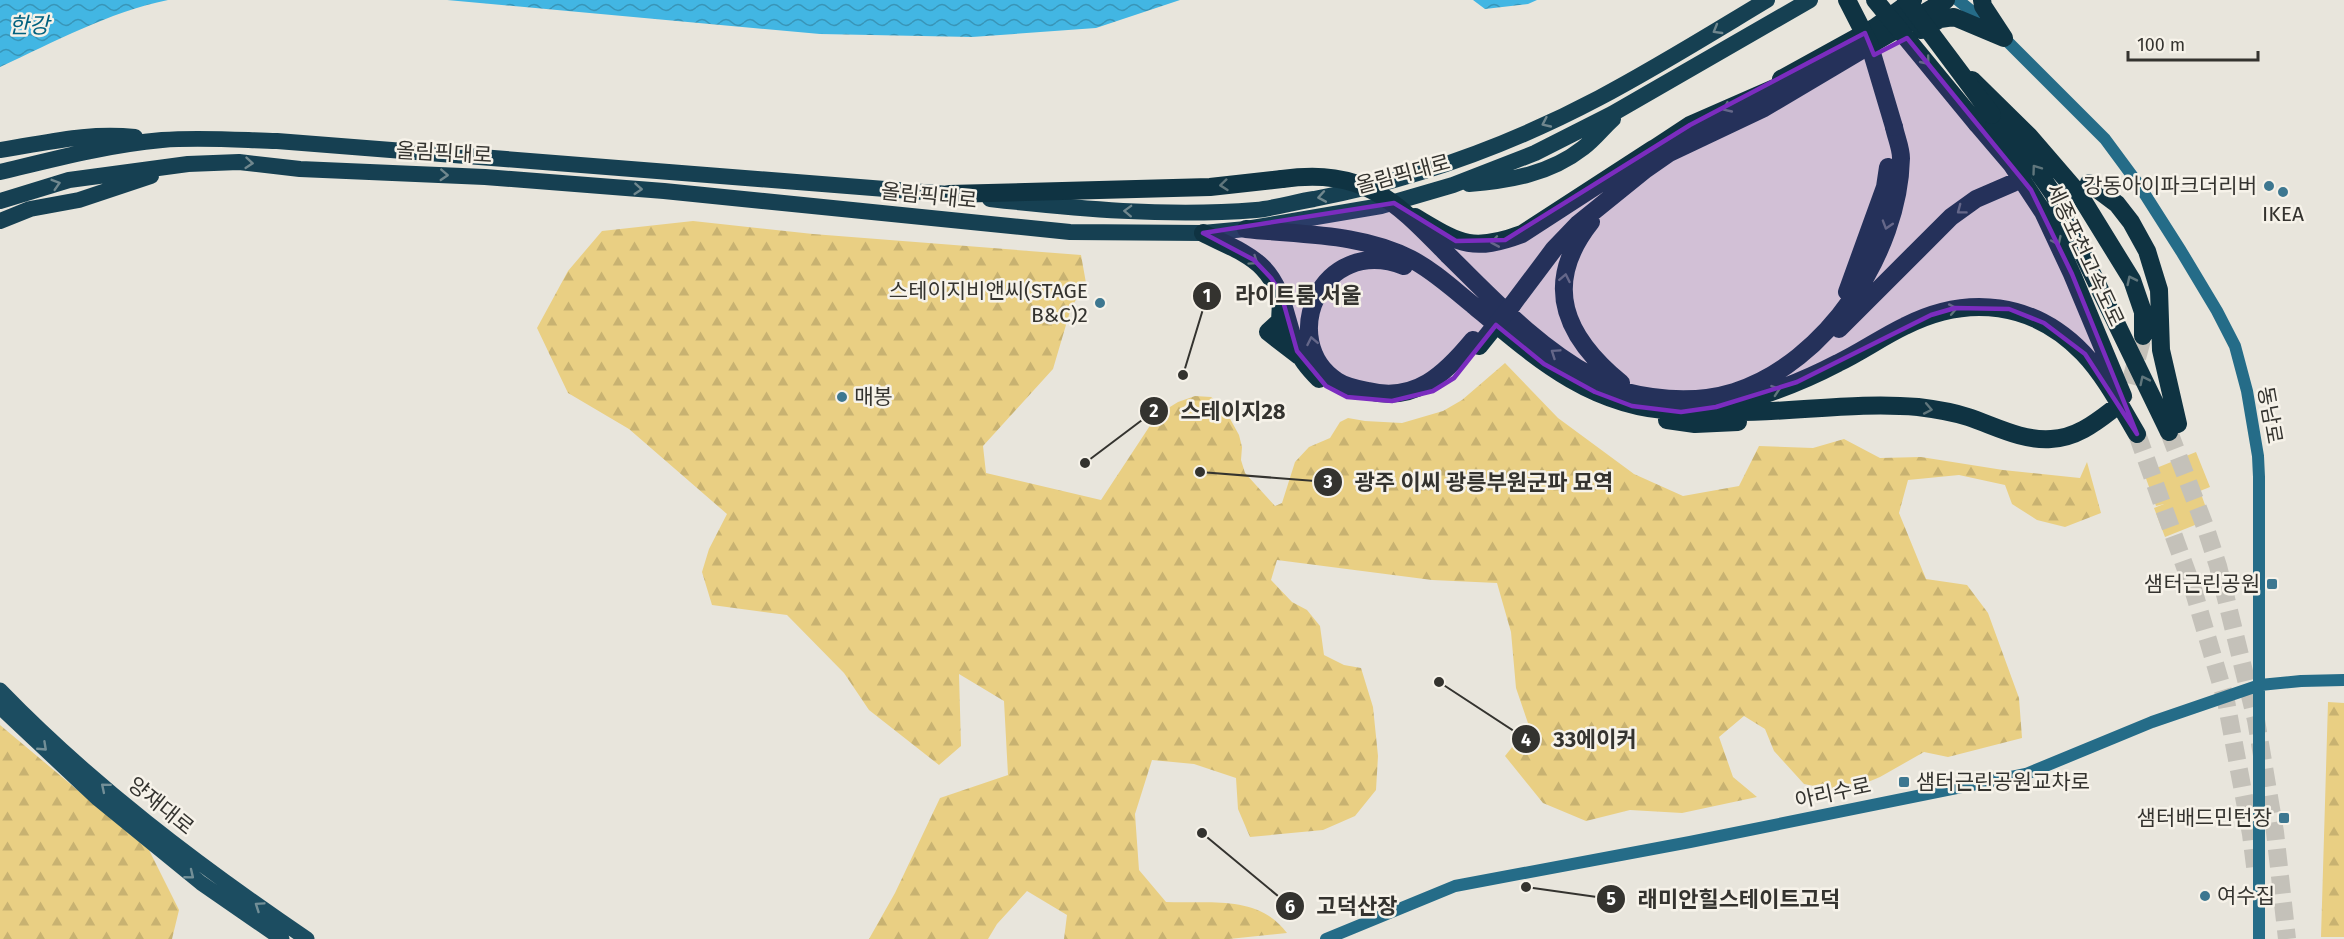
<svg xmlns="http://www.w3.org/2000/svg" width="2344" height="939" font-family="'Fira Sans','Noto Sans KR',sans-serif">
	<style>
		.grass { fill: #e9cf83 }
		.forest { fill: url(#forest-firs) }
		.water { fill: url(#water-waves) }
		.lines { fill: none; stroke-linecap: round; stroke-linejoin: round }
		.motorway-tunnel { stroke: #c4c1b9; stroke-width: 18; stroke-dasharray: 18 9; stroke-linecap: butt }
		.secondary { stroke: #256c88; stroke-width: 12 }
		.primary { stroke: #1c4d61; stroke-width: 15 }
		.trunk { stroke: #164052; stroke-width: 16 }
		.motorway { stroke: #0f3342; stroke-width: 18 }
		.motorway-bridge { stroke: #0f3342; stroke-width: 18 }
		.oneway { stroke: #70878e }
		.oneway2 { stroke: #60767c }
		.oneway3 { stroke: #738f97 }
		.marked { fill: #7b2cbf; fill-opacity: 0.2; stroke: #7b2cbf; stroke-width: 4.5; stroke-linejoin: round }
		.poi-dot { fill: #3d7790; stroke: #f6f2e9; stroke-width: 2 }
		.labels { text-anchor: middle; stroke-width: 5; stroke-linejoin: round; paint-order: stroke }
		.street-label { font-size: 21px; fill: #34332f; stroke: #f6f2e9 }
		.poi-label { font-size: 21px; fill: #34332f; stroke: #f6f2e9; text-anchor: end }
		.water-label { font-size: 22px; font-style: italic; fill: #00617f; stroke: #f6f2e9 }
		.leader { fill: none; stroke: #34332f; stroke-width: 2 }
		.callout-dot { fill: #34332f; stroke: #f6f2e9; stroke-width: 2 }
		.mark-label { font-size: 18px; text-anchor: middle; font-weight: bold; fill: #fff }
		.callout-label { font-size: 22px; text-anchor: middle; font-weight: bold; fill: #34332f; stroke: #f6f2e9; stroke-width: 5; stroke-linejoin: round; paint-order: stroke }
	</style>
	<defs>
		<pattern id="forest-firs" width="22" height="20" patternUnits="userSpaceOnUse" patternTransform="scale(1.5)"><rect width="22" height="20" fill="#e9cf83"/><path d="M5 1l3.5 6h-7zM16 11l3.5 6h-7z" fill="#c8b271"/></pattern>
		<pattern id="water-waves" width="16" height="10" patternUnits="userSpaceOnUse" patternTransform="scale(1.5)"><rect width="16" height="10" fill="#42b6e3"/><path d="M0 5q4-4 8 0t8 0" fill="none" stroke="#3895b8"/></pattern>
	</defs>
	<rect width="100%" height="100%" fill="#e8e5dc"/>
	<path class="grass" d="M 2196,452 L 2210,487 L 2200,491 L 2210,519 L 2165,537 L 2154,508 L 2164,504 L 2156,506 L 2144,473 Z"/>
	<path class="forest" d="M 693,221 L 813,234 L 1081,255 L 1086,283 L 1071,308 L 1053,369 L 983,446 L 986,473 L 1101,500 L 1157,415 L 1178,402 L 1195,396 L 1211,397 L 1223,406 L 1239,435 L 1242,447 L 1241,460 L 1245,473 L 1275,506 L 1282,503 L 1295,462 L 1309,447 L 1330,438 L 1340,422 L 1348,418 L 1365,421 L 1402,423 L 1443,411 L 1462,400 L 1505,363 L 1558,418 L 1634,474 L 1683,496 L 1739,486 L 1759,446 L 1813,448 L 1844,439 L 1880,458 L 1921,457 L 2003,470 L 2080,478 L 2087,462 L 2101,513 L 2065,527 L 2037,520 L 2012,504 L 2005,485 L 1959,475 L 1908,480 L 1899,513 L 1926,579 L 1967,585 L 1988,613 L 2019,698 L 2022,738 L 1948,757 L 1924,752 L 1880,777 L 1844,792 L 1804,784 L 1774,751 L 1765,729 L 1744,716 L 1719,737 L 1733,777 L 1757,797 L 1682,813 L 1630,810 L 1586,821 L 1543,803 L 1505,756 L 1529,726 L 1516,688 L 1511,632 L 1497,583 L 1432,580 L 1277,560 L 1271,580 L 1292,602 L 1307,610 L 1320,626 L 1324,655 L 1344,665 L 1361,668 L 1373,707 L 1378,756 L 1376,790 L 1355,816 L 1323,830 L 1250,837 L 1238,809 L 1236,778 L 1194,764 L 1152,760 L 1135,814 L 1139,870 L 1166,902 C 1209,904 1258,894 1287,933 L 1229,939 L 1064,939 L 1067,915 L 1027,891 L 997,924 L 988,939 L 869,939 L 895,893 L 940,798 L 1008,775 L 1004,701 L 959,674 L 961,746 L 939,765 L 869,710 L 844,673 L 787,615 L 712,605 L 702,572 L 709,549 L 727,514 L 629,429 L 568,393 L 537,328 L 568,271 L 602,231 Z
		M 2328,702 L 2344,703 L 2344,937 L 2321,937 Z
		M 0,725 L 149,850 L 179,910 L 172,939 L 0,939 Z"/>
	<path class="water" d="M 0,0 L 168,0 C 109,12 54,42 0,67 Z
		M 447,0 L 1180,0 L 1096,28 L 972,37 L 820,34 Z
		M 1473,0 L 1537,0 L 1528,4 L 1485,9 Z"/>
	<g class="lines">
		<path class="motorway-tunnel" d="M 2115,406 L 2129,388 L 2143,336
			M 2169,432 L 2206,529 L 2218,566 L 2256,720 L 2275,832 L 2287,939
			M 2137,434 L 2193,589 L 2226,701 L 2251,834 L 2256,874"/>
		<path class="secondary" d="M 1958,0 L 2004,38 L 2105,139 L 2139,185 L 2181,251 L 2217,311 L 2235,346 L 2247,391 L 2258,456 L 2259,477 L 2259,939
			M 1326,939 L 1455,886 L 1690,842 L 2026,774 L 2152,722 L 2260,685 L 2301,681 L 2344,680"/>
		<path class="primary" d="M 0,690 C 92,785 198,865 307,939
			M 0,707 L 98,799 L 201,883 L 282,939"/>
		<path class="trunk" d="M 0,150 C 47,143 86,132 135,137
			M 0,172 C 54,159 107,145 162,140 C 200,137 239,140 277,141 L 961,195
			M 1469,184 C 1509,181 1550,174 1583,148 C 1594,140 1603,128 1613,119
			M 990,199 C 1078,209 1167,217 1256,210 C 1276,208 1295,202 1314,199 C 1413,180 1510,145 1599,98 C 1656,68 1712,33 1767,0
			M 0,201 L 69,180 L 188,164 L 239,162 L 300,169 L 485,177 L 664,191 L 1070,232 L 1203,233 L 1246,229 L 1381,206 L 1453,185 L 1535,153 L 1612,114 L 1810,0
			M 0,221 L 30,209 L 79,200 L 151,176"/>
		<path class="motorway" d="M 1921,30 L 1940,19 L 1954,17 L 2004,38 L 1983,6 L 1982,0
			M 1781,79 L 1874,28 L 1913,0
			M 1972,80 L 2029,136 L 2079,194 L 2132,280 L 2143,312 L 2143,336
			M 1992,115 L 2025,153 L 2054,195 L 2169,432
			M 1977,124 L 2012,165 L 2043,212 L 2072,274 L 2123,396
			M 1646,154 L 1690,125 L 1795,79
			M 2089,183 L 2117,204 L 2131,222 L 2147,251 L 2159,290 L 2161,350 L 2178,424
			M 949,194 L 1210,187 L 1282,179
			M 1415,217 C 1459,243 1471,253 1522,234 L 1653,149
			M 1591,222 C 1541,285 1565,337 1621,383
			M 1246,229 C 1301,235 1361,233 1411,259 C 1434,271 1453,289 1473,305 C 1535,357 1591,408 1677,411 C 1725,413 1796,385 1838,363 C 1861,352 1882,337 1905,326 C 1968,294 2034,302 2083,353 C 2105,376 2121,407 2137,434
			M 1203,233 C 1222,243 1248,252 1263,268 C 1285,291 1285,321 1297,349 C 1301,360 1310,370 1319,379
			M 1448,255 C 1493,299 1537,347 1593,377 C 1602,382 1612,389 1622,391 C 1657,400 1698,403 1734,392 C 1826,363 1899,253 1901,158 C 1901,148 1896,137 1894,127
			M 1404,266 C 1320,234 1277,342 1337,381 C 1346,387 1358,389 1368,391 C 1415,403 1445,374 1473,340
			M 1847,292 L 1885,187 L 1888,167
			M 1281,302 L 1280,321 L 1268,332 L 1299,356
			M 1512,305 L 1554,249 L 1578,224 L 1646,169 L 1669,153 L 1764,108 L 1946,0
			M 1839,329 L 1951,217 L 1976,199 L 2013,183
			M 1722,412 C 1787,414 1853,401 1918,407 C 1934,409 1953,412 1968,417 C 1995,426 2022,441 2051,439 C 2075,438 2094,424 2112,410
			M 1667,420 L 1695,424 L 1738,422"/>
		<path class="motorway-bridge" d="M 1847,0 L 1869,43 L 1894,127
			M 1875,0 L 1977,124
			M 1906,0 L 1992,115
			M 1282,179 C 1365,168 1394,200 1448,255
			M 1479,346 L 1512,305"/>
	</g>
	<defs><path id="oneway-chevron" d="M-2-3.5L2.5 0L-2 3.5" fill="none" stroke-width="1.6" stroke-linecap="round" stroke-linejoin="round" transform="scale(1.5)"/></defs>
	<g class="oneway">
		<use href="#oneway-chevron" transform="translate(1717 30) rotate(150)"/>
		<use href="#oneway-chevron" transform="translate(1546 123) rotate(155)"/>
		<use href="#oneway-chevron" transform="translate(249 163) rotate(5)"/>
		<use href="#oneway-chevron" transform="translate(444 175) rotate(3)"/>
		<use href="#oneway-chevron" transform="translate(56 184) rotate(-17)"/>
		<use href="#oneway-chevron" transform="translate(638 189) rotate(4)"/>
		<use href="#oneway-chevron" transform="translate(1322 197) rotate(170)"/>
		<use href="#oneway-chevron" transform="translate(1128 211) rotate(-178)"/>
	</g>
	<g class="oneway2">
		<use href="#oneway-chevron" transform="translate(1926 61) rotate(51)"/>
		<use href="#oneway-chevron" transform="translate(1727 108) rotate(155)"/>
		<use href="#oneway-chevron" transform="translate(2036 169) rotate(-126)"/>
		<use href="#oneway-chevron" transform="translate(1224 185) rotate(174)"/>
		<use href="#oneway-chevron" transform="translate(1961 210) rotate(143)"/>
		<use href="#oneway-chevron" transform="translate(1887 225) rotate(107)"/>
		<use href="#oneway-chevron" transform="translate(2057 241) rotate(65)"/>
		<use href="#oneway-chevron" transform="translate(1495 242) rotate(170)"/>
		<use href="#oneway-chevron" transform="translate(1254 261) rotate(35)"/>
		<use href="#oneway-chevron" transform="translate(1565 278) rotate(-79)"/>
		<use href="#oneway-chevron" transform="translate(2131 280) rotate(-116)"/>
		<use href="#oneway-chevron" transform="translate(1953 309) rotate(-11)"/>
		<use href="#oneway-chevron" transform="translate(1312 341) rotate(-101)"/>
		<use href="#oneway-chevron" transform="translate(1555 353) rotate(-146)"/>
		<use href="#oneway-chevron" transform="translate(2144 380) rotate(-116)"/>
		<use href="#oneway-chevron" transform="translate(1776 390) rotate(-19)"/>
		<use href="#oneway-chevron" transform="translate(1928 409) rotate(11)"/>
	</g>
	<g class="oneway3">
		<use href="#oneway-chevron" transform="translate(43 747) rotate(43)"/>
		<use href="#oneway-chevron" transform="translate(105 787) rotate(-140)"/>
		<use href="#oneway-chevron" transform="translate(190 875) rotate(39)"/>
		<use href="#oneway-chevron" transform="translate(259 906) rotate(-146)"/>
	</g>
	<path class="marked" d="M 1865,33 L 1874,55 L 1907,38 L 2031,190 L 2072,274 L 2137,434 L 2085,354 L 2044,323 L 2009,309 L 1955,308 L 1931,315 L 1797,382 L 1716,407 L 1681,412 L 1632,406 L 1595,392 L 1544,364 L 1496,325 L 1454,378 L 1433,391 L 1392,401 L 1347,397 L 1326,386 L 1297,351 L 1281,294 L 1271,278 L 1254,260 L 1203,233 L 1394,203 L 1456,241 L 1505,240 L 1690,125 Z"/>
	<g class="poi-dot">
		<circle cx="2269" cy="186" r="6"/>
		<circle cx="2283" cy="192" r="6"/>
		<circle cx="1100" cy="303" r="6"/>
		<circle cx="842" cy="397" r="6"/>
		<rect x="2266" y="578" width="12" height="12" rx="3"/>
		<rect x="1898" y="776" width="12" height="12" rx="3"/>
		<rect x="2278" y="812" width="12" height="12" rx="3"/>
		<circle cx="2205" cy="896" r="6"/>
	</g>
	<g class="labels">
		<g class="street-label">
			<text transform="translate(444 153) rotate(3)" y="7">올림픽대로</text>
			<text transform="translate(1403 174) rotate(-15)" y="7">올림픽대로</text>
			<text transform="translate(929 196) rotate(6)" y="7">올림픽대로</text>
			<text transform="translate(2085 255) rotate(65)" y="7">세종포천고속도로</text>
			<text transform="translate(2270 415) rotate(80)" y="7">동남로</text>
			<text transform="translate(1833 793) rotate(-12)" y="7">아리수로</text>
			<text transform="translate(161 806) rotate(39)" y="7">양재대로</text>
		</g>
		<g class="poi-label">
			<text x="2257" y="193">강동아이파크더리버</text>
			<text x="2283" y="221" text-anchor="middle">IKEA</text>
			<text x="1088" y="298">스테이지비앤씨(STAGE<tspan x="1088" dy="24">B&amp;C)2</tspan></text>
			<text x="854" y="404" text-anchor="start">매봉</text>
			<text x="2260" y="591">샘터근린공원</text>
			<text x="1916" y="789" text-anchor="start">샘터근린공원교차로</text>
			<text x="2272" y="825">샘터배드민턴장</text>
			<text x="2217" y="903" text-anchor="start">여수집</text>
		</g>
		<g class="water-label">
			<text x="29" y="33">한강</text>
		</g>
	</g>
	<path class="leader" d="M1183 375L1207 296M1085 463L1154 411M1200 472L1328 482M1439 682L1526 739M1526 887L1611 899M1202 833L1290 906"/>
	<g class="callout-dot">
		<circle cx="1183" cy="375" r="6"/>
		<circle cx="1085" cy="463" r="6"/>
		<circle cx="1200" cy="472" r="6"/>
		<circle cx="1439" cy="682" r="6"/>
		<circle cx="1526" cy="887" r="6"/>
		<circle cx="1202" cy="833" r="6"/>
		<circle cx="1207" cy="296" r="15"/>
		<circle cx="1154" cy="411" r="15"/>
		<circle cx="1328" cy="482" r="15"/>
		<circle cx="1526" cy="739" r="15"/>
		<circle cx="1611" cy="899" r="15"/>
		<circle cx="1290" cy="906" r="15"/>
	</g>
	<g class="mark-label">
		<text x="1207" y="302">1</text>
		<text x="1154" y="417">2</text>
		<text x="1328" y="488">3</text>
		<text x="1526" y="746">4</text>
		<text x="1611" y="905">5</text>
		<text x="1290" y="913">6</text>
	</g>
	<g class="callout-label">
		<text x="1298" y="303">라이트룸 서울</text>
		<text x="1233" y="419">스테이지28</text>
		<text x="1484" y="490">광주 이씨 광릉부원군파 묘역</text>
		<text x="1595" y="747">33에이커</text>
		<text x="1739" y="907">래미안힐스테이트고덕</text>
		<text x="1357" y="914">고덕산장</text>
	</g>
	<path d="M2128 51v9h130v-9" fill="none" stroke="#34332f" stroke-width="3"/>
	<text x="2137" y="51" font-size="18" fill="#34332f" stroke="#f6f2e9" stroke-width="4.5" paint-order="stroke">100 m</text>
</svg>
